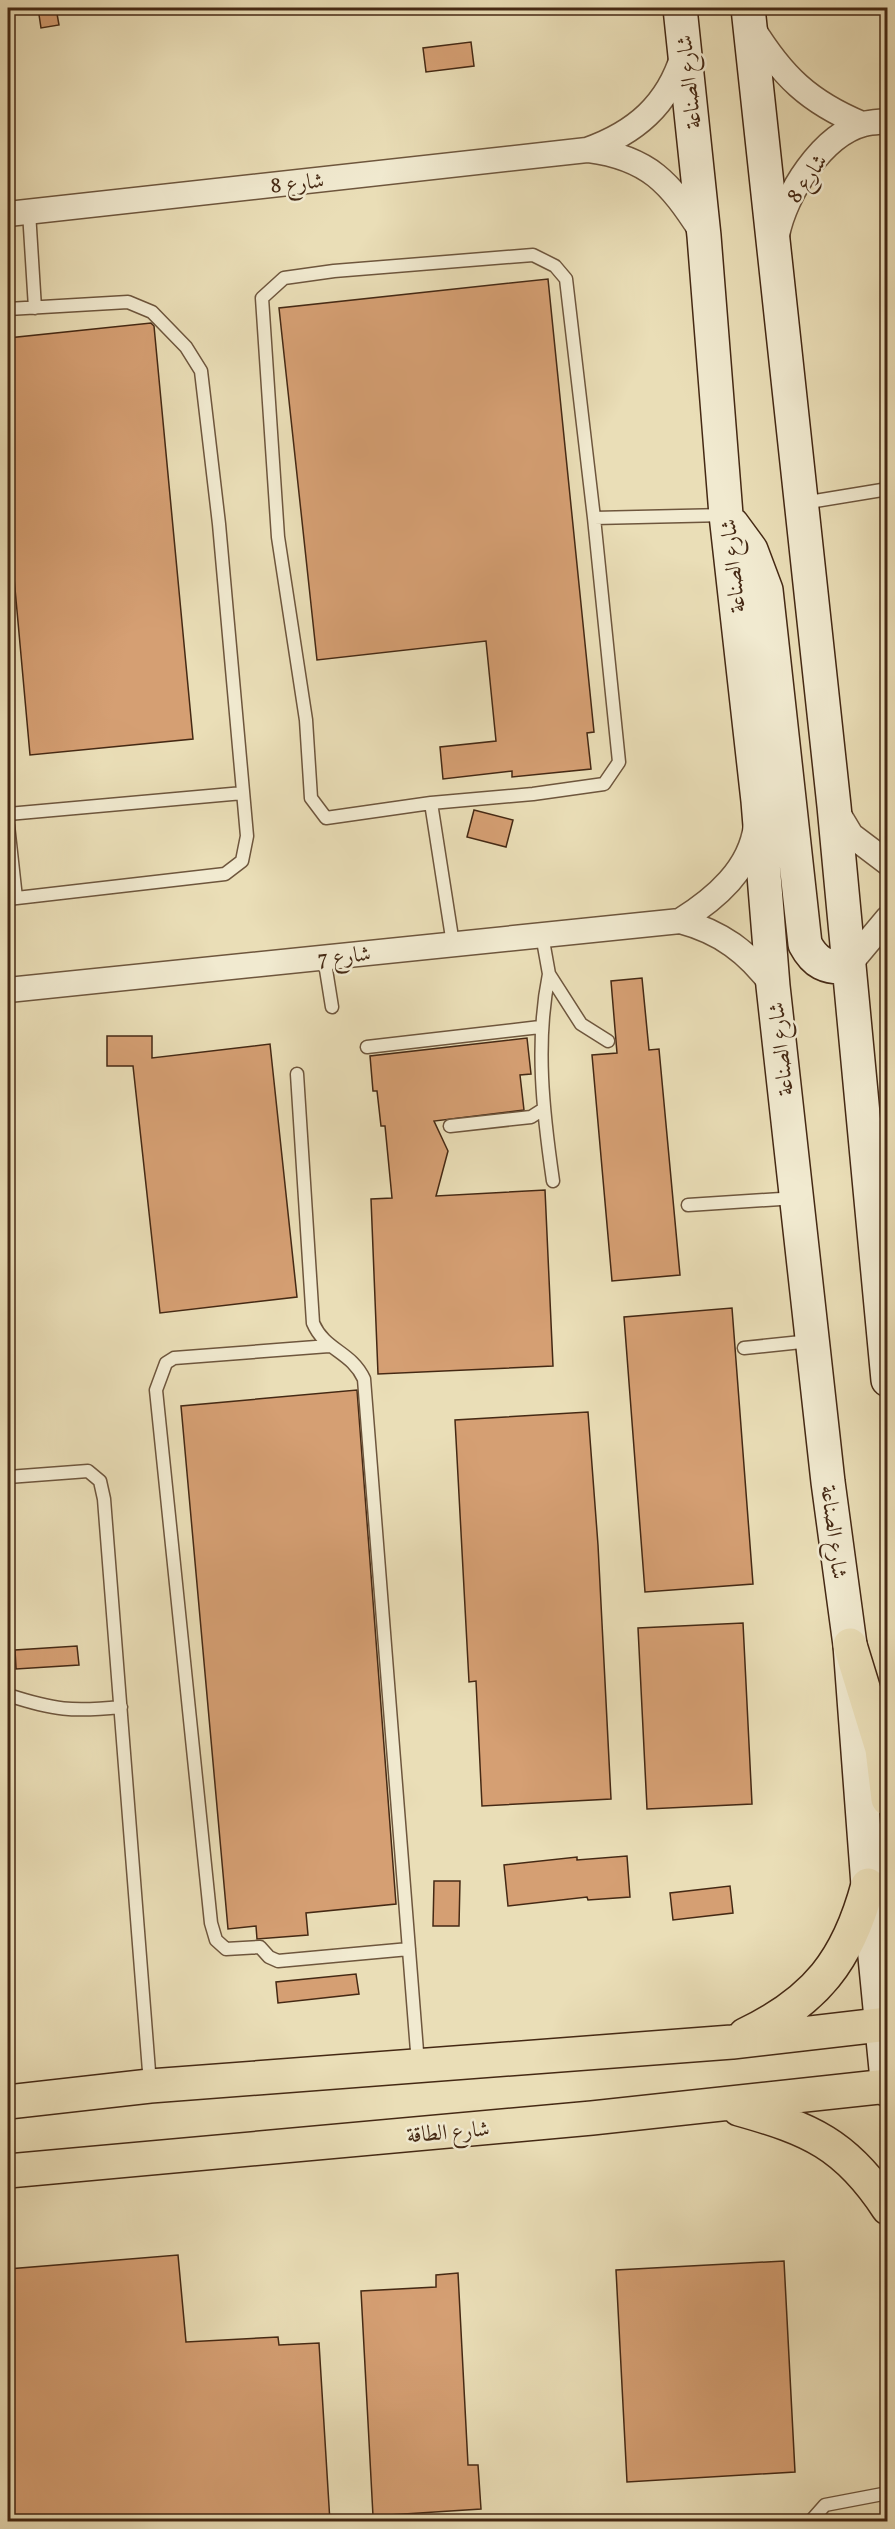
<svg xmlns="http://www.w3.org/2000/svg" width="895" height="2529" font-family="Vollkorn,Amiri,serif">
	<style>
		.building { fill: #d59f73; stroke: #452914; stroke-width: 1.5 }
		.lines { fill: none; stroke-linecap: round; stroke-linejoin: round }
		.lane-casing { stroke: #6e563d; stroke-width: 15 }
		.street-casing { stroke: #6e563d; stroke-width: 27 }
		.secondary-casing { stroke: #452914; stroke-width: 36 }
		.primary-casing { stroke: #452914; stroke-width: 36 }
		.lane { stroke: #f1ead0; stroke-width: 12 }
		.street { stroke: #f1ead0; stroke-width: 24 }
		.secondary { stroke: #f1ead0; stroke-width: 33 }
		.primary { stroke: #eadeb7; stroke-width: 33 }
		.labels { text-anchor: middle; stroke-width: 5; stroke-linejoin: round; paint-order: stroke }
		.street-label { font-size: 22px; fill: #452914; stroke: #f1ead0 }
	</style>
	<rect width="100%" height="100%" fill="#eadeb7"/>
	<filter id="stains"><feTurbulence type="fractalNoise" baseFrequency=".00333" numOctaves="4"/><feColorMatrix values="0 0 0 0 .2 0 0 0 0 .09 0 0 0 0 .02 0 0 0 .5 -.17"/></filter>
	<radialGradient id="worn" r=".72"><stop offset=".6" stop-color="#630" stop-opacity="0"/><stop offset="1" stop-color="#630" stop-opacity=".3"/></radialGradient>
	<path class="building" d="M 38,8 L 56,8 L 59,25 L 41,28 Z
		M 471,42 L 474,66 L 426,72 L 423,48 Z
		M 548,279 L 594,732 L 587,733 L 591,769 L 512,777 L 512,771 L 443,779 L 440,747 L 496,741 L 486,641 L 317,660 L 279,308 Z
		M 151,323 L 154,326 L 193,739 L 30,755 L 8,511 L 8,338 Z
		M 474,810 L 513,820 L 506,847 L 467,837 Z
		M 642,978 L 649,1050 L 659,1049 L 680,1275 L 612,1281 L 592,1055 L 617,1053 L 611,981 Z
		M 107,1036 L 152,1036 L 152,1058 L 270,1044 L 297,1297 L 160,1313 L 133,1066 L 107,1066 Z
		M 527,1038 L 531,1074 L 520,1075 L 524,1110 L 434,1121 L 448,1151 L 436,1196 L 545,1190 L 553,1366 L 378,1374 L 371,1199 L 392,1198 L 385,1126 L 381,1126 L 377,1091 L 373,1091 L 370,1056 Z
		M 732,1308 L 753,1584 L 645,1592 L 624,1317 Z
		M 357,1390 L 396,1904 L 306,1913 L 308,1935 L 257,1939 L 256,1926 L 228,1929 L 181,1406 Z
		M 588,1412 L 598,1545 L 611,1799 L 482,1806 L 476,1681 L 469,1682 L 455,1420 Z
		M 743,1623 L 752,1804 L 647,1809 L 638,1628 Z
		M 77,1646 L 79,1665 L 16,1669 L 15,1650 Z
		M 627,1856 L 630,1897 L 588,1900 L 587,1897 L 508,1906 L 504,1865 L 577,1857 L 577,1860 Z
		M 434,1881 L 460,1881 L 459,1926 L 433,1926 Z
		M 730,1886 L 733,1913 L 673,1920 L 670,1893 Z
		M 356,1974 L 359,1994 L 278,2003 L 276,1982 Z
		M 178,2255 L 186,2342 L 278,2337 L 279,2345 L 319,2343 L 330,2522 L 8,2522 L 8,2269 Z
		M 784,2261 L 795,2472 L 627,2482 L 616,2270 Z
		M 458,2273 L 468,2465 L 478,2465 L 481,2509 L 373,2516 L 361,2291 L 436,2287 L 436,2275 Z"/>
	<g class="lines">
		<g class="lane-casing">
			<path id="lane" d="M 29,212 L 35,308
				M 8,309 L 128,302 L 152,312 L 186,347 L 201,371 L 219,524 L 247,836 L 242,861 L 225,874 L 8,899
				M 803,503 L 888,489
				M 594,518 L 725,515
				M 431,803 L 326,818 L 311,798 L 306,720 L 278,537 L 262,298 L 284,278 L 334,271 L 533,255 L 555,266 L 566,279 L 594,518 L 619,762 L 604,784 L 533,794 L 431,803 L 453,944
				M 8,814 L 243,793
				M 8,825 L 16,898
				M 542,935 L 549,974 L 581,1024 L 608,1041
				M 324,957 L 332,1007
				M 549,974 C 535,1043 543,1112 553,1181
				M 367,1047 L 540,1027
				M 297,1074 L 313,1323 C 325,1351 351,1351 364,1379 L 418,2064
				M 450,1126 L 531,1117 L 542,1110
				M 688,1205 L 796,1198
				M 329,1346 L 174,1358 L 166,1363 L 156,1390 L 211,1923 L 216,1940 L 226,1949 L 260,1947 L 269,1957 L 278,1961 L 409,1949
				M 744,1348 L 811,1341
				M 8,1477 L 88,1471 L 100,1481 L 104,1499 L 150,2084
				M 8,1695 C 54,1710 72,1712 121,1707
				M 810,2522 L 825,2505 L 888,2493"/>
		</g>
		<g class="street-casing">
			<path id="street" d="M 752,27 C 782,76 809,102 862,124
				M 589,150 C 649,158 670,183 701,231
				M 8,214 L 587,150 C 635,133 668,105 683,55
				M 777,235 C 785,194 822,135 864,124 C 871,122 880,122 888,121
				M 836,810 L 851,835 L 888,863
				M 680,921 C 715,899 751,869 756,825
				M 847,967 L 888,918
				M 8,990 L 680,921 C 721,932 748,952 773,986"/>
		</g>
		<g class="secondary-casing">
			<path id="secondary" d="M 680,8 L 704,236 L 726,515 L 758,801 L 773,986 L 828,1482 L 850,1645 L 868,1885 L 888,2090
				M 748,8 L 834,806 L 888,1380
				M 732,524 L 751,550 L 766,590 L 805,944 C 815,963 826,968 847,967"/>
		</g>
		<g class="primary-casing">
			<path id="primary" d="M 850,1645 L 882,1749 L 888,1799
				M 745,2035 C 816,2001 848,1960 868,1885
				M 8,2102 L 150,2086 L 732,2042 L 888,2024
				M 739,2109 C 810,2129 846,2144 888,2208
				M 8,2171 L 592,2118 L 888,2086"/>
		</g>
		<use href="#lane" class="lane"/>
		<use href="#street" class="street"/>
		<use href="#secondary" class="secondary"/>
		<use href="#primary" class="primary"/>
	</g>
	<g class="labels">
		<g class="street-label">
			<text transform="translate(688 82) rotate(-96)" y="8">شارع الصناعة</text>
			<text transform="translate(806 178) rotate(-55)" y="8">شارع 8</text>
			<text transform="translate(297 182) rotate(-6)" y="8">شارع 8</text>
			<text transform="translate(732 566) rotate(-96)" y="8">شارع الصناعة</text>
			<text transform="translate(344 955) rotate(-6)" y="8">شارع 7</text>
			<text transform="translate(780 1049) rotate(-96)" y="8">شارع الصناعة</text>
			<text transform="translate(835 1532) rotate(83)" y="8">شارع الصناعة</text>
			<text transform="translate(448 2131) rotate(-5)" y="8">شارع الطاقة</text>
		</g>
	</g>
	<rect width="895" height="2529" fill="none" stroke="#eadeb7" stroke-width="30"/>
	<rect x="9" y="9" width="877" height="2511" fill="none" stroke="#452914" stroke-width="3"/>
	<rect x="15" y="15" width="865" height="2499" fill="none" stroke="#452914" stroke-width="1.5"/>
	<rect width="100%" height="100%" filter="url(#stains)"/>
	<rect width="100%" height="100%" fill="url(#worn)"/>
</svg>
